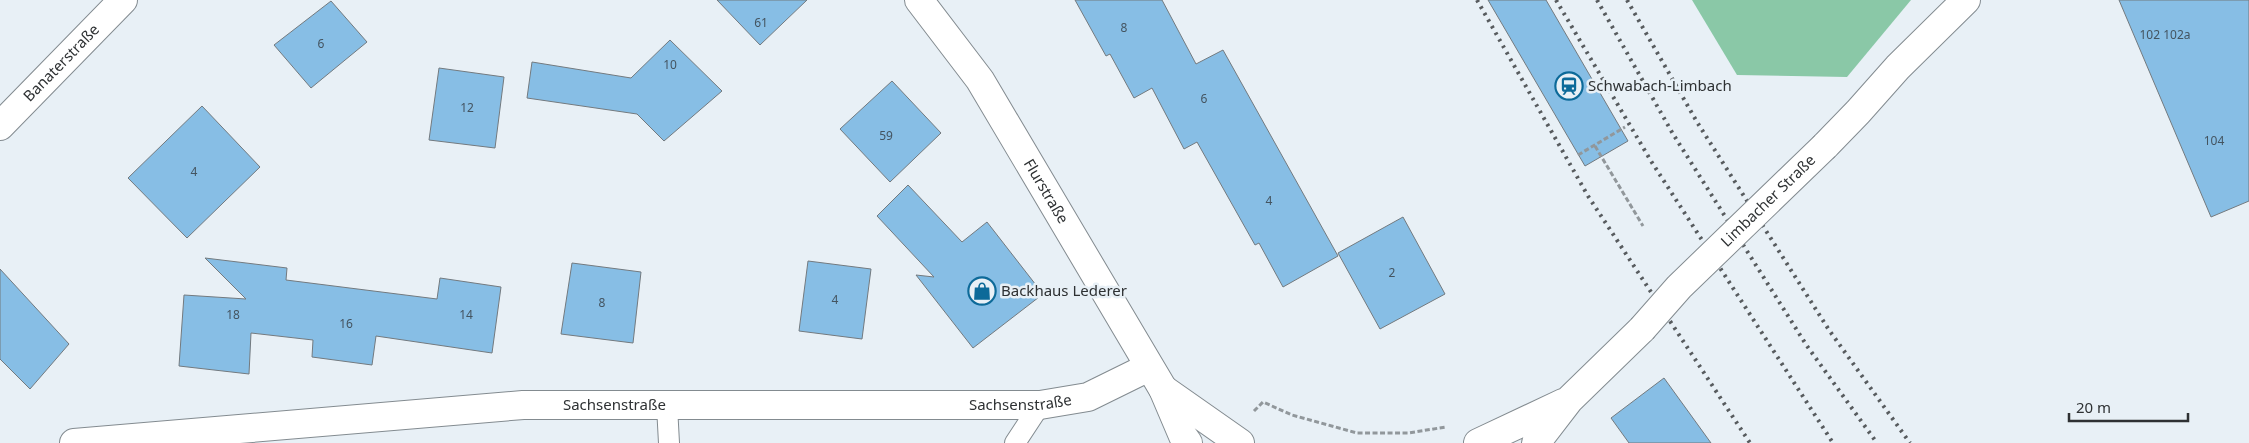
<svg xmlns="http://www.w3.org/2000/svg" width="2249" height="443" font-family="'Noto Sans',sans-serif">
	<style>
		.forest { fill: #8ac8a7 }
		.building { fill: #87bee5; stroke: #737a7f }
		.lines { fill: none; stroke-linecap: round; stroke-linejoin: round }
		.service-casing { stroke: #838b90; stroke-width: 22 }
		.minor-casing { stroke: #838b90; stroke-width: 30 }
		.tertiary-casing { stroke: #838b90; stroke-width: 30 }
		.secondary-casing { stroke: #838b90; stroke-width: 30 }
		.path { stroke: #91979b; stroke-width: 3; stroke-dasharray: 5 2.5; stroke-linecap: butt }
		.service { stroke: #fff; stroke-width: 20 }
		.minor { stroke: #fff; stroke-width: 28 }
		.tertiary { stroke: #fff; stroke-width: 28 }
		.secondary { stroke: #fff; stroke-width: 28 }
		.rail { stroke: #575b5e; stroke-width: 4; stroke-dasharray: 2.5 5; stroke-linecap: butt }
		.secondary-bridge-casing { stroke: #838b90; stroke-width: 30; stroke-linecap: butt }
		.secondary-bridge { stroke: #fff; stroke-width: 28 }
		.labels { text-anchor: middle; stroke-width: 5; stroke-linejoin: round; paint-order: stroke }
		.number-label { font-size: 12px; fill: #445460 }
		.street-label { font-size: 15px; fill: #2e3133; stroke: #e8f0f6 }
		.poi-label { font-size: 15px; fill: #2e3133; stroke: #e8f0f6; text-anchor: start }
	</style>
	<rect width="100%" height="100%" fill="#e8f0f6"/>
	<path class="forest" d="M 1692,0 L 1911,0 L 1847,77 L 1737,75 Z"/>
	<path class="building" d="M 717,0 L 807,0 L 760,45 Z
		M 1075,0 L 1162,0 L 1196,64 L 1223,50 L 1338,256 L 1283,287 L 1259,243 L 1255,245 L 1197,142 L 1184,149 L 1152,88 L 1134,98 L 1110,54 L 1106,56 Z
		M 1488,0 L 1546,0 L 1628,141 L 1585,166 Z
		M 2119,0 L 2249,0 L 2249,201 L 2211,217 Z
		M 331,1 L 367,42 L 311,88 L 274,45 Z
		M 670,40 L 722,91 L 664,141 L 637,114 L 527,98 L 532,62 L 631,78 Z
		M 439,68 L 504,77 L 495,148 L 429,140 Z
		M 892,81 L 941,133 L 890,182 L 840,129 Z
		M 202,106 L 260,167 L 187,238 L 128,178 Z
		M 908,185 L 962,242 L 987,222 L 1043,294 L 973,348 L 916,275 L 934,277 L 877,216 Z
		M 1403,217 L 1445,294 L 1380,329 L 1338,253 Z
		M 205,258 L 287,268 L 286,280 L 437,299 L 440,278 L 501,287 L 492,353 L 376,336 L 372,365 L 312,357 L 313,340 L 251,333 L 249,374 L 179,366 L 184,295 L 246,299 Z
		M 808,261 L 871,269 L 862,339 L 799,331 Z
		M 572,263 L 641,272 L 633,343 L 561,334 Z
		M 0,269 L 69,344 L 30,389 L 0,359 Z
		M 1664,378 L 1711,443 L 1629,443 L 1611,418 Z"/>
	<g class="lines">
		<g class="service-casing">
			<path id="service" d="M 667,406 L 669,443
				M 1015,443 L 1040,405"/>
		</g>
		<g class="minor-casing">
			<g id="minor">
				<path id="s1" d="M 0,126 L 123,0"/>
				<path id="s2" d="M 74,443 L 523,405 L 1040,405 L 1088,397 L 1149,367"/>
			</g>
		</g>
		<g class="tertiary-casing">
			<g id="tertiary">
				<path id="s3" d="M 919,0 L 980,80 L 1163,389 L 1183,436 L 1188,443"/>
				<path d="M 1163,389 L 1240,443"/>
			</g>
		</g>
		<g class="secondary-casing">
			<path id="secondary" d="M 1825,146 L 1858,112 L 1898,67 L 1966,0
				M 1478,443 L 1563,403
				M 1536,443 L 1569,400 L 1642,329"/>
		</g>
		<path class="path" d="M 1595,146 L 1643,226
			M 1578,155 L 1625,127
			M 1254,411 L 1263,402 L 1292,415 L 1357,433 L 1408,433 L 1446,427"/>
		<use href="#service" class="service"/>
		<use href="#minor" class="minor"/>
		<use href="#tertiary" class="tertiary"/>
		<use href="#secondary" class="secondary"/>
		<path class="rail" d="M 1477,0 L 1588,196 L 1750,443
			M 1556,0 L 1651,161 L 1833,443
			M 1597,0 L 1673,134 L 1807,346 L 1877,443
			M 1627,0 L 1697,122 L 1829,330 L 1910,443"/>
		<g class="secondary-bridge-casing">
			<g id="secondary-bridge">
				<path id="s4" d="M 1642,329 L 1679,287 L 1825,146"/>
			</g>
		</g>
		<use href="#secondary-bridge" class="secondary-bridge"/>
	</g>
	<defs>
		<g id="station-ring" transform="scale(1.4375)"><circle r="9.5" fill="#e8f0f6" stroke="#0d6a99" stroke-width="1.5"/><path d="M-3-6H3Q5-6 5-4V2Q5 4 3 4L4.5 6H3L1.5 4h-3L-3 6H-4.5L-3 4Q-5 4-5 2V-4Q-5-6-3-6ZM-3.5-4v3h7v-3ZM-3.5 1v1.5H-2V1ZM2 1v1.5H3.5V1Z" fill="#0d6a99"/></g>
		<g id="shop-ring" transform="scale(1.4375)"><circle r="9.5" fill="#e8f0f6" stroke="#0d6a99" stroke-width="1.5"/><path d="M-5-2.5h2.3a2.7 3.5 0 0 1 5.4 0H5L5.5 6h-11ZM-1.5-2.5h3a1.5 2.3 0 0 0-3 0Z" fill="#0d6a99"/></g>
	</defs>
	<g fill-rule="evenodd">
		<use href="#station-ring" x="1569" y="86"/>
		<use href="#shop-ring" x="982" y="291"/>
	</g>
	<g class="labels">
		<g class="number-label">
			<text x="761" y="27">61</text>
			<text x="1124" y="32">8</text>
			<text x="2165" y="39">102 102a</text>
			<text x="321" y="48">6</text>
			<text x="670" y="69">10</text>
			<text x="1204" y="103">6</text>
			<text x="467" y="112">12</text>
			<text x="886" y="140">59</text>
			<text x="2214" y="145">104</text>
			<text x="194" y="176">4</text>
			<text x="1269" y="205">4</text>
			<text x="1392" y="277">2</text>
			<text x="835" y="304">4</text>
			<text x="602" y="307">8</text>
			<text x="233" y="319">18</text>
			<text x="466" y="319">14</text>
			<text x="346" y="328">16</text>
		</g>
		<g class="street-label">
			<text dy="5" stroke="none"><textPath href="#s1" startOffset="88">Banaterstraße</textPath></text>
			<text dy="5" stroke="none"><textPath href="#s3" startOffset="230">Flurstraße</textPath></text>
			<text dy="5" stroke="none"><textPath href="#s4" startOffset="180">Limbacher Straße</textPath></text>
			<text dy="5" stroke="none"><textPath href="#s2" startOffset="948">Sachsenstraße</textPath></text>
			<text dy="5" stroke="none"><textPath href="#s2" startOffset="542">Sachsenstraße</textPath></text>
		</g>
		<g class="poi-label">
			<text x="1588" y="91">Schwabach-Limbach</text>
			<text x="1001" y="296">Backhaus Lederer</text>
		</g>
	</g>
	<path d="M2069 413v8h119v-8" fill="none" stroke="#2e3133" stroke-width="2.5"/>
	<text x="2076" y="413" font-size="15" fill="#2e3133" stroke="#e8f0f6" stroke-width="4" paint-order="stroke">20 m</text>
</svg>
